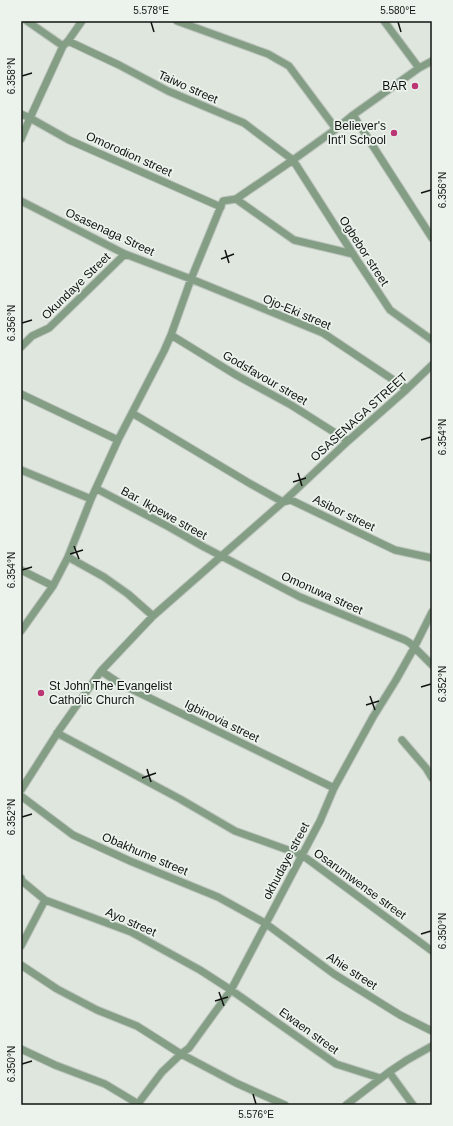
<svg xmlns="http://www.w3.org/2000/svg" width="453" height="1126" font-family="Arial,sans-serif">
	<style>
		.lines { fill: none; stroke-linecap: round; stroke-linejoin: round }
		.street-casing { stroke: #bdc4bd; stroke-width: 9 }
		.street { stroke: #849e85; stroke-width: 7 }
		.ticks { fill: none; stroke: #121412; stroke-width: 1.5 }
		.poi-dot { fill: #bc3574; stroke: #ebf3ec; stroke-width: 1.5 }
		.labels { text-anchor: middle; stroke-width: 3.5; stroke-linejoin: round; paint-order: stroke }
		.poi-label { font-size: 12px; fill: #121412; stroke: #ebf3ec; text-anchor: end }
		.street-label { font-size: 12px; fill: #121412; stroke: #ebf3ec }
		.neatline { fill: none; stroke: #121412; stroke-width: 1.5 }
		.ticks-label { font-size: 10px; text-anchor: middle; fill: #121412 }
	</style>
	<rect width="100%" height="100%" fill="#dee6de"/>
	<g class="lines">
		<g class="street-casing">
			<path id="street" d="M 27,21 L 63,46
				M 82,21 L 68,41 L 63,46 L 30,118 L 69,140 L 221,207
				M 177,21 L 268,54 L 289,66 L 336,129
				M 384,21 L 419,68
				M 68,41 L 119,65 L 168,91 L 244,123 L 293,160 L 353,254 L 390,310 L 432,340
				M 21,114 L 30,118 L 21,139
				M 353,115 L 432,238
				M 236,199 L 294,240 L 353,254
				M 21,201 L 125,254 L 191,279 L 323,333 L 407,389
				M 171,335 L 236,375 L 291,405 L 348,441
				M 21,347 L 32,336 L 49,328 L 125,254
				M 21,394 L 118,440
				M 132,413 L 249,483 L 283,502 L 291,500 L 295,502 L 395,550 L 432,558
				M 21,470 L 91,499
				M 97,489 L 169,527 L 204,547 L 300,597 L 405,640 L 410,643 L 432,665
				M 68,557 L 104,577 L 128,594 L 153,616
				M 21,570 L 53,586
				M 21,631 L 53,586 L 68,557 L 91,499 L 118,440 L 164,351 L 171,335 L 191,279 L 223,201 L 236,199 L 293,160 L 336,129 L 353,115 L 419,68 L 432,61
				M 101,671 L 119,683 L 334,788
				M 57,733 L 180,799 L 235,831 L 302,855 L 432,951
				M 402,740 L 426,768 L 432,778
				M 21,790 L 60,729 L 101,671 L 153,616 L 283,502 L 348,441 L 407,389 L 432,365
				M 21,796 L 73,835 L 130,861 L 218,897 L 265,923 L 334,974 L 400,1015 L 432,1031
				M 21,878 L 22,881 L 45,900 L 131,932 L 200,970 L 231,990 L 336,1064 L 380,1078
				M 21,946 L 45,900
				M 21,965 L 57,989 L 97,1010 L 137,1026 L 181,1054 L 236,1083 L 285,1105
				M 21,1049 L 55,1065 L 105,1084 L 140,1105
				M 389,1072 L 413,1105
				M 137,1105 L 162,1072 L 181,1054 L 189,1048 L 231,990 L 320,821 L 334,788 L 373,717 L 396,680 L 414,648 L 432,612
				M 346,1105 L 389,1072 L 407,1060 L 432,1046"/>
		</g>
		<use href="#street" class="street"/>
	</g>
	<path class="ticks" d="M 151,22 L 154,32M 398,22 L 401,32M 22,76 L 32,73M 421,193 L 431,190M 225,250 L 229,263M 221,259 L 234,254M 22,323 L 32,320M 421,440 L 431,437M 298,473 L 302,486M 293,482 L 306,478M 74,546 L 79,559M 70,554 L 83,550M 22,570 L 32,567M 421,687 L 431,684M 370,696 L 375,710M 366,705 L 379,701M 147,769 L 151,782M 142,778 L 156,773M 22,817 L 32,814M 421,934 L 431,931M 219,992 L 224,1006M 215,1001 L 228,997M 22,1064 L 32,1061M 253,1094 L 256,1104"/>
	<g class="poi-dot">
		<circle cx="415" cy="86" r="4"/>
		<circle cx="394" cy="133" r="4"/>
		<circle cx="41" cy="693" r="4"/>
	</g>
	<g class="labels">
		<g class="poi-label">
			<text x="407" y="90">BAR</text>
			<text x="386" y="130">Believer's<tspan x="386" dy="14">Int'l School</tspan></text>
			<text x="49" y="690" text-anchor="start">St John The Evangelist<tspan x="49" dy="14">Catholic Church</tspan></text>
		</g>
		<g class="street-label">
			<text transform="translate(188 87) rotate(24)" y="4">Taiwo street</text>
			<text transform="translate(129 154) rotate(24)" y="4">Omorodion street</text>
			<text transform="translate(110 232) rotate(25)" y="4">Osasenaga Street</text>
			<text transform="translate(364 251) rotate(57)" y="4">Ogbebor street</text>
			<text transform="translate(76 286) rotate(-44)" y="4">Okundaye Street</text>
			<text transform="translate(297 312) rotate(23)" y="4">Ojo-Eki street</text>
			<text transform="translate(265 378) rotate(30)" y="4">Godsfavour street</text>
			<text transform="translate(359 417) rotate(-42)" y="4">OSASENAGA STREET</text>
			<text transform="translate(164 513) rotate(29)" y="4">Bar. Ikpewe street</text>
			<text transform="translate(344 513) rotate(26)" y="4">Asibor street</text>
			<text transform="translate(322 593) rotate(24)" y="4">Omonuwa street</text>
			<text transform="translate(222 721) rotate(26)" y="4">Igbinovia street</text>
			<text transform="translate(145 854) rotate(23)" y="4">Obakhume street</text>
			<text transform="translate(286 861) rotate(-62)" y="4">okhudaye street</text>
			<text transform="translate(360 884) rotate(36)" y="4">Osarumwense street</text>
			<text transform="translate(131 922) rotate(24)" y="4">Ayo street</text>
			<text transform="translate(352 971) rotate(33)" y="4">Ahie street</text>
			<text transform="translate(309 1031) rotate(36)" y="4">Ewaen street</text>
		</g>
	</g>
	<rect width="453" height="1126" fill="none" stroke="#ebf3ec" stroke-width="44"/>
	<rect x="22" y="22" width="409" height="1082" class="neatline"/>
	<g class="ticks-label">
		<text x="151" y="14">5.578°E</text>
		<text x="398" y="14">5.580°E</text>
		<text transform="translate(11 76) rotate(-90)" y="4">6.358°N</text>
		<text transform="translate(442 190) rotate(-90)" y="4">6.356°N</text>
		<text transform="translate(11 323) rotate(-90)" y="4">6.356°N</text>
		<text transform="translate(442 437) rotate(-90)" y="4">6.354°N</text>
		<text transform="translate(11 570) rotate(-90)" y="4">6.354°N</text>
		<text transform="translate(442 684) rotate(-90)" y="4">6.352°N</text>
		<text transform="translate(11 817) rotate(-90)" y="4">6.352°N</text>
		<text transform="translate(442 931) rotate(-90)" y="4">6.350°N</text>
		<text transform="translate(11 1064) rotate(-90)" y="4">6.350°N</text>
		<text x="256" y="1118">5.576°E</text>
	</g>
</svg>
